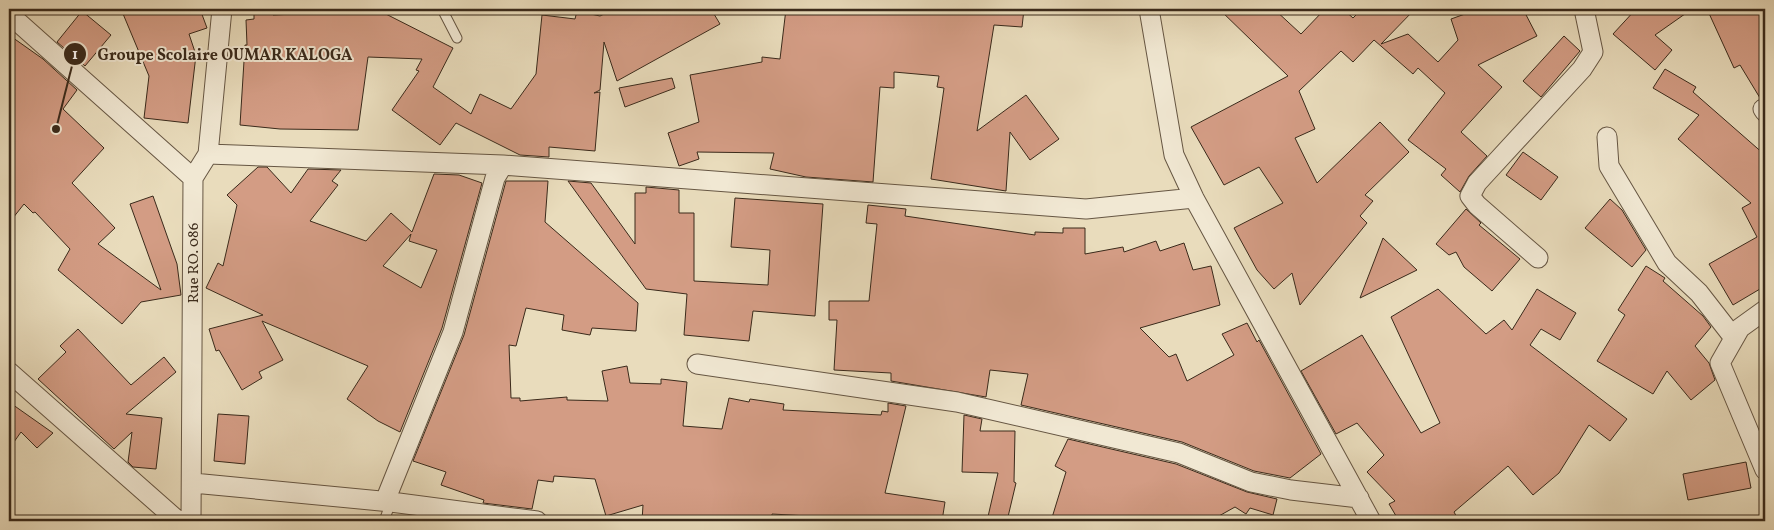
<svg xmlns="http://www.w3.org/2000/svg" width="1774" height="530" font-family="Vollkorn,serif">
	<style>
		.building { fill: #d39c84; stroke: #3a2a1b; fill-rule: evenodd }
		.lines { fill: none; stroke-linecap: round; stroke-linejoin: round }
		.service-casing { stroke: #665643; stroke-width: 11 }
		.minor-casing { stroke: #665643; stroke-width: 21 }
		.service { stroke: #f1e8d3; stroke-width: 9 }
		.minor { stroke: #f1e8d3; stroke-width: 19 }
		.labels { text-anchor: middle; stroke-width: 4; stroke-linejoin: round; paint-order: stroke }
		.street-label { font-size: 15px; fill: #3a2a1b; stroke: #f1e8d3 }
		.leader { fill: none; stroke: #3a2a1b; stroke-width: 2 }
		.callout-dot { fill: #3a2a1b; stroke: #f1e8d3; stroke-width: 2 }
		.mark-label { font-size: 15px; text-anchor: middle; font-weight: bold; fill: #fff }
		.callout-label { font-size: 16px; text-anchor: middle; font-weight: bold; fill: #3a2a1b; stroke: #f1e8d3; stroke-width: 4; stroke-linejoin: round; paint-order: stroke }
	</style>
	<rect width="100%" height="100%" fill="#e9dcbc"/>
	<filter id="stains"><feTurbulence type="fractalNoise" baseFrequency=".004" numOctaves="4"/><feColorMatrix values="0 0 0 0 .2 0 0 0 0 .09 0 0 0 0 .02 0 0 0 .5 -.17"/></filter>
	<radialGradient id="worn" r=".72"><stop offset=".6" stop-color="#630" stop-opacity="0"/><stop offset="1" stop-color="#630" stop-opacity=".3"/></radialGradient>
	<path class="building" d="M 121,9 L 200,9 L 207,28 L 189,34 L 196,55 L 188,123 L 144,118 L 149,76 Z
		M 254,9 L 273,9 L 273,15 L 337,12 L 337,9 L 376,9 L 453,48 L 433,87 L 471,114 L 480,94 L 511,109 L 536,74 L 542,15 L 575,19 L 577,11 L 600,16 L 614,9 L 711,9 L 720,24 L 617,81 L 604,42 L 600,90 L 594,93 L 600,92 L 595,151 L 549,147 L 549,157 L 520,155 L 456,123 L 440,145 L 392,110 L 419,71 L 416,70 L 422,59 L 368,57 L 358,130 L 280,129 L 240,125 L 245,45 L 247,45 L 246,20 L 254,19 Z
		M 786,9 L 1024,9 L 1022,27 L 994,25 L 977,131 L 1026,95 L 1059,139 L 1030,160 L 1010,132 L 1006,191 L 931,179 L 944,88 L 937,87 L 939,76 L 894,72 L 894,88 L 880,87 L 873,182 L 806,177 L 770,169 L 774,153 L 697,152 L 699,159 L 679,166 L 668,133 L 699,122 L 690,75 L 762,62 L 762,57 L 780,59 Z
		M 1219,9 L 1274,9 L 1301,34 L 1325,9 L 1343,9 L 1353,18 L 1362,9 L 1415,9 L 1381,44 L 1408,34 L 1438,62 L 1458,40 L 1451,19 L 1479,9 L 1523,9 L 1537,36 L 1478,65 L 1502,87 L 1461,132 L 1487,156 L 1469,176 L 1460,192 L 1441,175 L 1446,169 L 1408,140 L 1445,93 L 1418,68 L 1413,74 L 1374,40 L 1353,62 L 1341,51 L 1299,91 L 1315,129 L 1295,138 L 1317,183 L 1380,122 L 1409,152 L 1365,195 L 1373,201 L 1360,216 L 1367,223 L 1300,305 L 1292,273 L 1274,289 L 1257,270 L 1234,228 L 1283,203 L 1259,167 L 1224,185 L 1191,127 L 1288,76 Z
		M 1636,9 L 1692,9 L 1655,35 L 1672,50 L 1655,70 L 1613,34 Z
		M 1707,9 L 1765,9 L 1765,98 L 1760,98 L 1740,65 L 1734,68 Z
		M 82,11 L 111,35 L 85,66 L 57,42 Z
		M 9,35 L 43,59 L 77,90 L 63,109 L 104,148 L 72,183 L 115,228 L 98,244 L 161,290 L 130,204 L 153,196 L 177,264 L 181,295 L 141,302 L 122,324 L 58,270 L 70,249 L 35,212 L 33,213 L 24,204 L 9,223 Z
		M 1564,36 L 1580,51 L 1541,97 L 1523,81 Z
		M 1665,69 L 1696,87 L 1693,92 L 1765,155 L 1765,286 L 1733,305 L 1709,264 L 1757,237 L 1742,208 L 1751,203 L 1678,139 L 1699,115 L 1653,88 Z
		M 672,78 L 675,88 L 625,107 L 619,88 Z
		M 1523,152 L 1558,177 L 1541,200 L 1506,175 Z
		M 258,167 L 267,167 L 291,193 L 308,169 L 341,170 L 332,181 L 338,185 L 310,221 L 366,241 L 391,213 L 412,232 L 434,174 L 459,175 L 482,183 L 442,328 L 400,432 L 378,421 L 347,399 L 368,366 L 262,321 L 283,360 L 259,372 L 262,378 L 242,390 L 219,350 L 216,351 L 209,329 L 263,315 L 206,288 L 218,263 L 223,266 L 237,205 L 227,195 ZM 411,234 L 409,241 L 437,250 L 421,288 L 383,266 Z
		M 506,181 L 548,181 L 545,222 L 638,303 L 636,331 L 592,328 L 590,335 L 562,330 L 564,315 L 526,308 L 516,346 L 509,345 L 511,398 L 520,398 L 520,401 L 567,397 L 567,400 L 608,401 L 602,371 L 627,366 L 630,383 L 661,384 L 661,379 L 687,382 L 683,426 L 722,429 L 729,398 L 749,402 L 750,399 L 784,404 L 783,410 L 881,415 L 882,411 L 888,412 L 888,403 L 906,406 L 885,493 L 945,502 L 942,521 L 808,521 L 808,516 L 772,514 L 772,521 L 642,521 L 643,505 L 606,516 L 595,479 L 554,476 L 553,482 L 538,480 L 532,509 L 483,503 L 484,500 L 441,485 L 446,472 L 413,461 L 464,335 Z
		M 568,181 L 591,183 L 635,244 L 635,193 L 646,193 L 646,187 L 679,190 L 679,213 L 694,213 L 694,281 L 768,285 L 770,250 L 731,247 L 735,198 L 823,204 L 815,316 L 753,311 L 749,341 L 684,335 L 687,294 L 646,289 Z
		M 1610,199 L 1622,210 L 1646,250 L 1632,267 L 1585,228 Z
		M 868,205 L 906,209 L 905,216 L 1035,235 L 1035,232 L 1063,233 L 1063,228 L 1085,228 L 1085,254 L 1123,247 L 1124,252 L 1156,241 L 1160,251 L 1184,243 L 1193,270 L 1211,266 L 1220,305 L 1140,328 L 1169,357 L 1176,354 L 1187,381 L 1234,355 L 1222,334 L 1247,323 L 1257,342 L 1259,340 L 1321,454 L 1290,478 L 1254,471 L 1182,442 L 1021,405 L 1028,374 L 990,370 L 986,397 L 891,381 L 891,373 L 834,370 L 837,320 L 829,320 L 829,301 L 869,301 L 877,224 L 866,223 Z
		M 1466,209 L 1481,223 L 1479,225 L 1520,259 L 1492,291 L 1464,267 L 1456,252 L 1449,255 L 1436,244 Z
		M 1383,238 L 1417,270 L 1360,298 Z
		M 1646,266 L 1665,278 L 1663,281 L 1703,316 L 1711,327 L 1695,346 L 1709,363 L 1715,380 L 1691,400 L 1667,371 L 1653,394 L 1597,361 L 1625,315 L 1618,310 Z
		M 1438,289 L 1486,334 L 1504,320 L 1512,330 L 1537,289 L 1576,313 L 1560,340 L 1541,329 L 1530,345 L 1627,419 L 1610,441 L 1589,425 L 1559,473 L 1533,495 L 1508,466 L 1454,512 L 1459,521 L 1399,521 L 1389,504 L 1395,501 L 1367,472 L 1384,455 L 1357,423 L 1336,434 L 1301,371 L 1362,335 L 1421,433 L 1440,423 L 1391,317 Z
		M 78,329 L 131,385 L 164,357 L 176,372 L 126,414 L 162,418 L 156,469 L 133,467 L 128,462 L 132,432 L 114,449 L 38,379 L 66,352 L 60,346 Z
		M 9,402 L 53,433 L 37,448 L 21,432 L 9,449 Z
		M 218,414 L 249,416 L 245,464 L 214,461 Z
		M 964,415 L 982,419 L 980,431 L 1015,431 L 1014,482 L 1016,483 L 1007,521 L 987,521 L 998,473 L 962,472 Z
		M 1068,439 L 1176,464 L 1247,492 L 1277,499 L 1273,515 L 1250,508 L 1246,514 L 1235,507 L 1210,521 L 1051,521 L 1066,472 L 1055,466 Z
		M 1746,462 L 1751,488 L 1688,500 L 1683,474 Z"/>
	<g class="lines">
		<g class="service-casing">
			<path id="service" d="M 442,9 L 457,38
				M 384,521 L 391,502"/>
		</g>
		<g class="minor-casing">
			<path id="minor" d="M 1149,9 L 1174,155 L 1194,198 L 1371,521
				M 9,14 L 193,178
				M 1763,109 L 1765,112
				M 1607,137 L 1609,166 L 1667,263 L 1699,293 L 1734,338
				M 208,154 L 503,165 L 1086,209 L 1194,198
				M 1538,258 L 1477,205 L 1470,196 L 1477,183 L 1582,69 L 1593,52 L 1584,9
				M 1765,310 L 1740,328 L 1720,363 L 1765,470
				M 697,364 L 957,402 L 1179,453 L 1251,482 L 1291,490 L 1359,498
				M 9,372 L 178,521
				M 193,483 L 391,502 L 537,521
				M 385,501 L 453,332 L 495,178 L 503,165
				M 191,521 L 193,178 L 208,154 L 222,9"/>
		</g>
		<use href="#service" class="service"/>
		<use href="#minor" class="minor"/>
	</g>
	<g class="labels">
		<g class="street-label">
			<text transform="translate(193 263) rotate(-90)" y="5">Rue RO. 086</text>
		</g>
	</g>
	<path class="leader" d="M56 129L75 54"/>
	<g class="callout-dot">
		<circle cx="56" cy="129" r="5"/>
		<circle cx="75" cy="54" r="12"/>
	</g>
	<g class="mark-label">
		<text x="75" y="59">1</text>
	</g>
	<g class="callout-label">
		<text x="225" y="60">Groupe Scolaire OUMAR KALOGA</text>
	</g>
	<rect width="1774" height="530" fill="none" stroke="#e9dcbc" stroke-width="30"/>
	<rect x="10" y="10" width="1754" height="510" fill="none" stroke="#3a2a1b" stroke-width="2.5"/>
	<rect x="15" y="15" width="1744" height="500" fill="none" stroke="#3a2a1b"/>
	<rect width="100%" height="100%" filter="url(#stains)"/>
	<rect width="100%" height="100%" fill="url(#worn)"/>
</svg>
